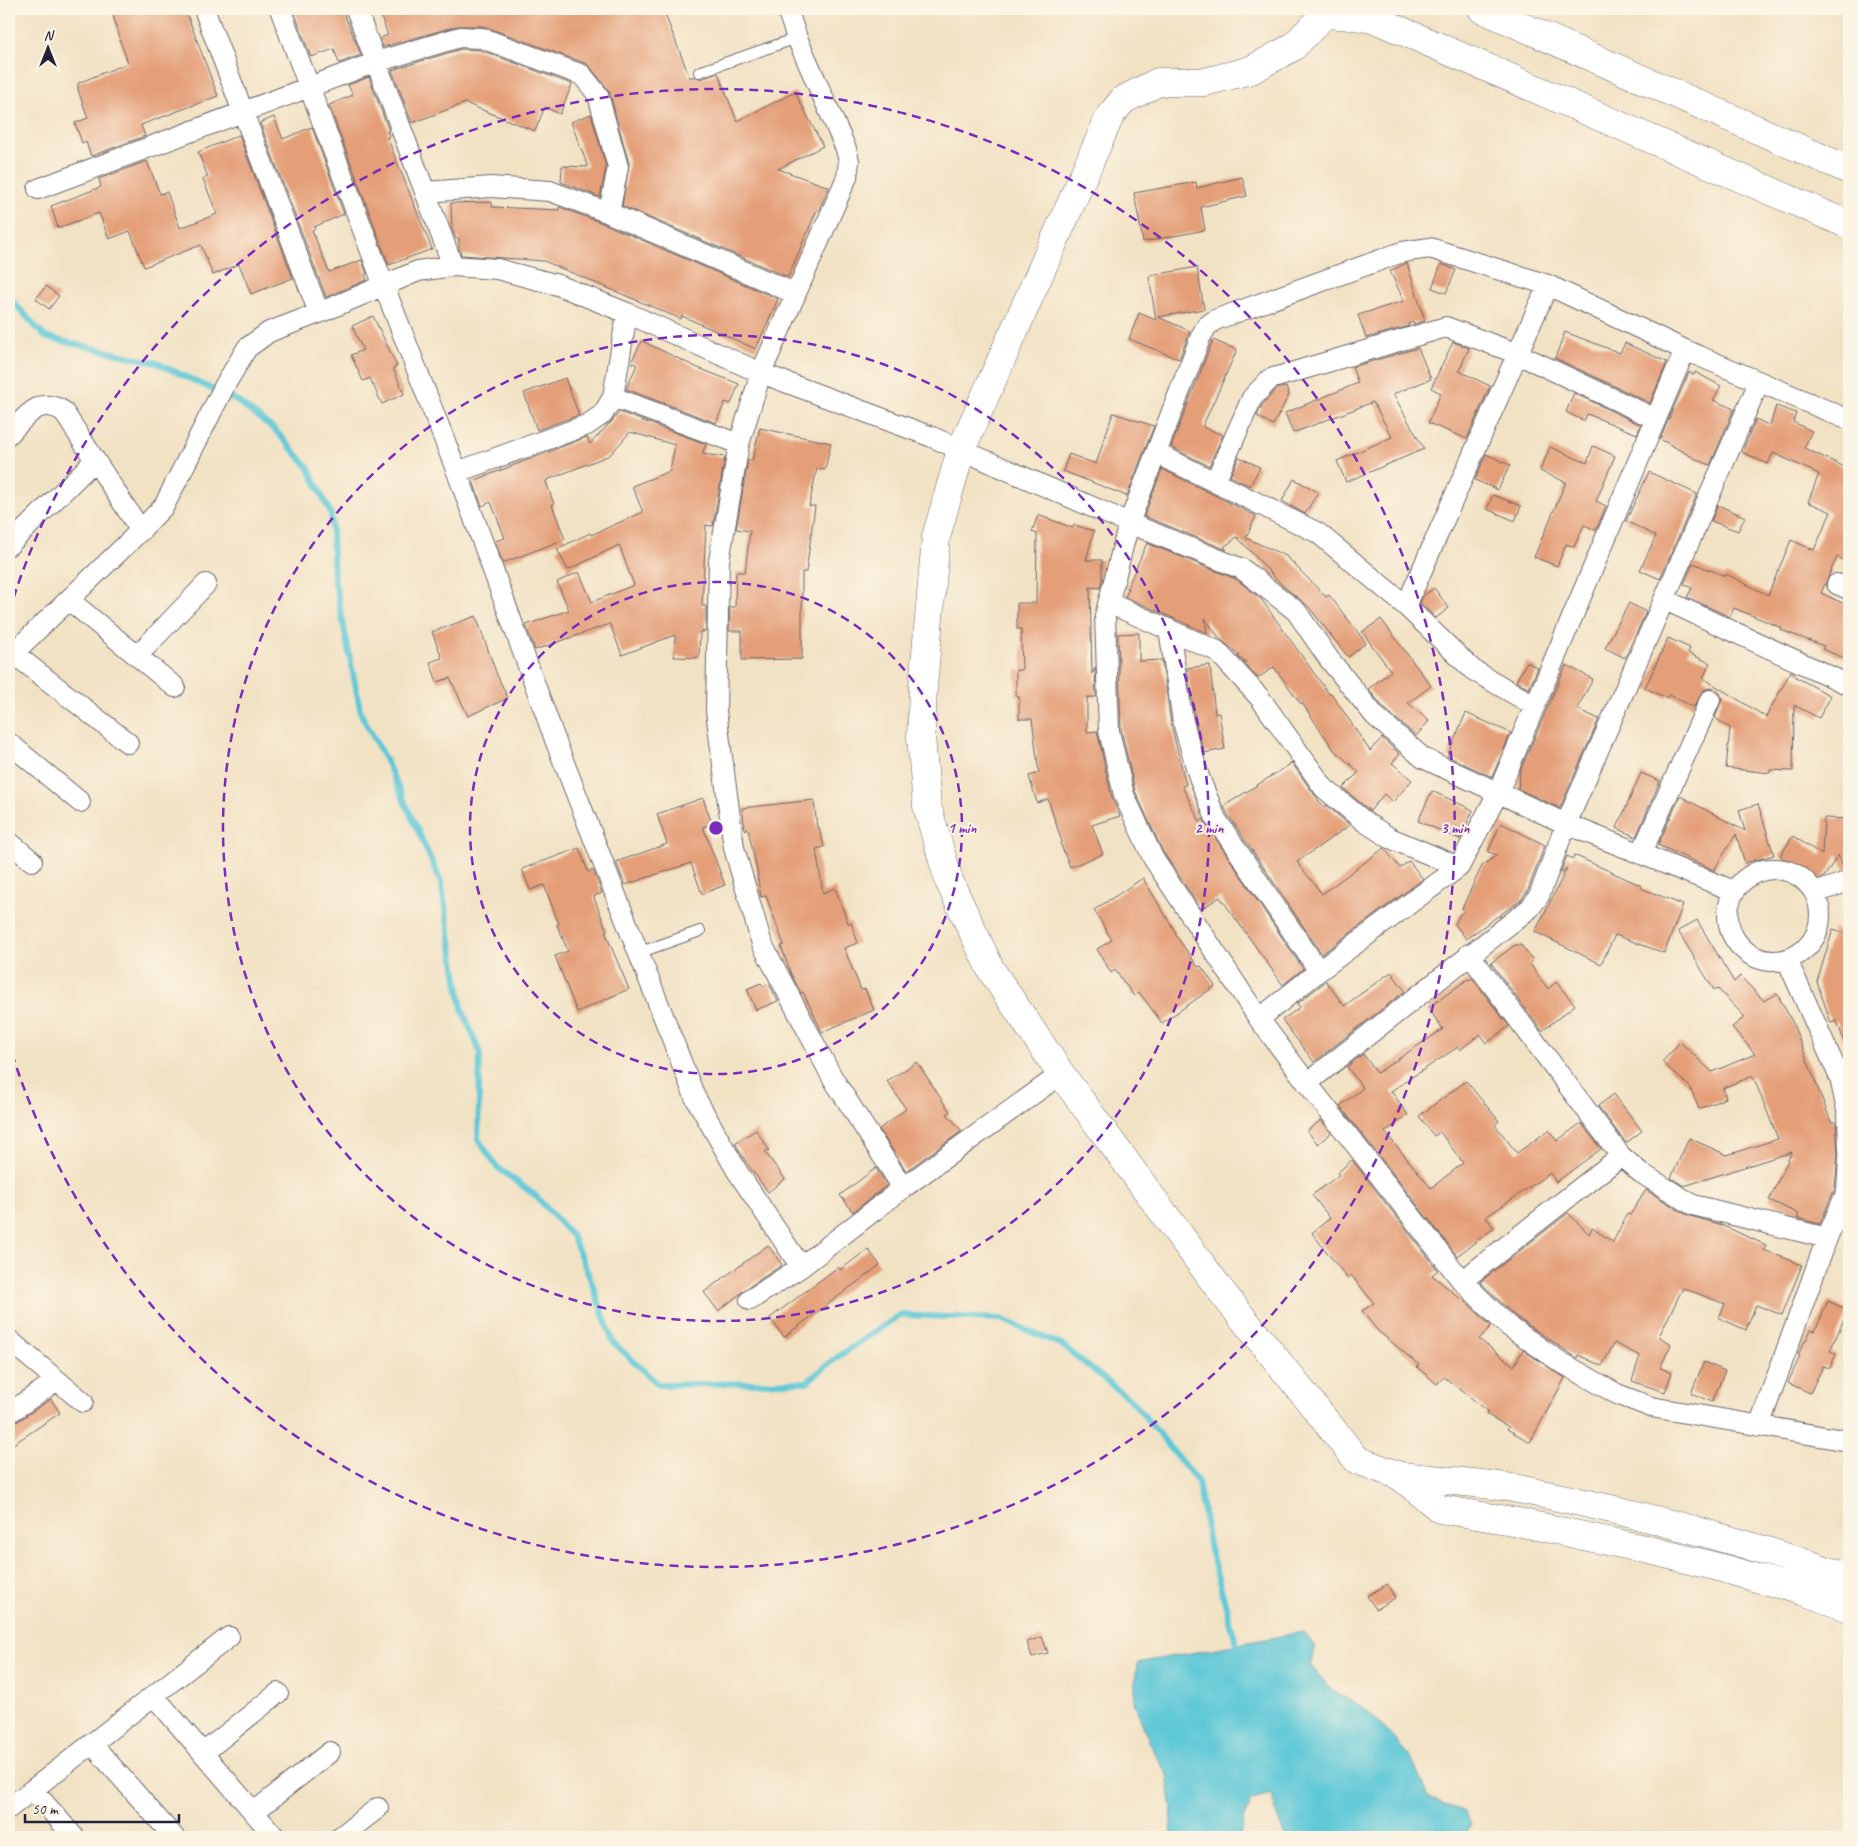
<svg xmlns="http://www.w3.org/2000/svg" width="1858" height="1846" font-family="Caveat,sans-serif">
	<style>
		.water { fill: #5ec8d7; stroke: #407589 }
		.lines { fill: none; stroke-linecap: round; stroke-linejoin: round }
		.stream { stroke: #5ec8d7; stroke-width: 6 }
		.building { fill: #e49f78 }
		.lane-casing { stroke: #6b656b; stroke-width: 12 }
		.street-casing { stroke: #6b656b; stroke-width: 22 }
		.secondary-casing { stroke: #6b656b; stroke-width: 29 }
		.lane { stroke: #fff; stroke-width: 10 }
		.street { stroke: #fff; stroke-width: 20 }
		.secondary { stroke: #fff; stroke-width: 28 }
		.ring { fill: none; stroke: #7b2cbf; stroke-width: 2.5; stroke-dasharray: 9 6 }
		.centre { fill: #7b2cbf; stroke: #fcf5e5; stroke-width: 2.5 }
		.ring-label { font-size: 15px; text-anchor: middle; font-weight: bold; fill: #7b2cbf; stroke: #fcf5e5; stroke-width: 4; stroke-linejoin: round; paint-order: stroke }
	</style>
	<rect width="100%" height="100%" fill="#fcf5e5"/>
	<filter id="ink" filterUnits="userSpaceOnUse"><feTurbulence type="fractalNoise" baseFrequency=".02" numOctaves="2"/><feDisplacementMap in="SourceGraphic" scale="10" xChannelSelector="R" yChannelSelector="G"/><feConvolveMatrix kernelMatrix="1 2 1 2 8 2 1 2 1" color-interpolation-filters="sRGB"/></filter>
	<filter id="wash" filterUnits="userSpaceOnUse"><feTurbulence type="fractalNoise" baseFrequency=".0096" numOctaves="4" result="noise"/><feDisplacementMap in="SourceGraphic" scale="20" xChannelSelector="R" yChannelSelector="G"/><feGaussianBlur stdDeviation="1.12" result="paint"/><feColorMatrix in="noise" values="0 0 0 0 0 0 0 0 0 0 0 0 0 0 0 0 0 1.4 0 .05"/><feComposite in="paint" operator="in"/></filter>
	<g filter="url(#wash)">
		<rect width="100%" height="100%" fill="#f2e2c4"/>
		<path class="water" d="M 1303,1632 L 1316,1647 L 1310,1665 L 1333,1691 L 1366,1710 L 1389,1732 L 1412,1760 L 1428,1797 L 1464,1812 L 1471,1824 L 1462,1837 L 1285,1837 L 1271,1794 L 1250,1800 L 1239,1837 L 1170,1837 L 1172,1809 L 1167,1775 L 1148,1739 L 1134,1702 L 1137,1663 Z"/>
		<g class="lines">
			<path class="stream" d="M 9,297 L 45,337 L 157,363 L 237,401 L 275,430 L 308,467 L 331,514 L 334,577 L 361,714 L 388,765 L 441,882 L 462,1009 L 480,1052 L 478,1139 L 497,1167 L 536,1196 L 572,1236 L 590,1278 L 613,1342 L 659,1385 L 807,1382 L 836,1358 L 900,1315 L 1001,1319 L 1062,1345 L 1133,1402 L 1198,1482 L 1209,1545 L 1238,1650"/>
		</g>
		<g id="blocks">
			<path class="building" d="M 111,9 L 185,9 L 218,96 L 141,125 L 145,136 L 91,156 L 86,142 L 82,143 L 75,123 L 88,118 L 78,90 L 78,83 L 128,63 L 119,38 L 120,38 Z
				M 293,9 L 342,9 L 361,55 L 339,63 L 334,49 L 311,57 Z
				M 378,9 L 663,9 L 690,78 L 694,76 L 701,79 L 718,73 L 737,121 L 795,92 L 823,146 L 778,169 L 829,187 L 819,210 L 817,210 L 788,277 L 622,206 L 629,164 L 609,91 L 591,68 L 587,64 L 483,26 L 457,26 L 383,47 L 380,38 L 388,35 Z
				M 461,49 L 480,50 L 572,84 L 560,114 L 545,107 L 535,131 L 465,103 L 412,123 L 392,70 Z
				M 369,77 L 389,131 L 387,131 L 389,136 L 387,137 L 432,249 L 389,265 L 329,105 L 353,95 L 348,85 Z
				M 591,114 L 606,167 L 600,197 L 561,182 L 562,166 L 588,167 L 571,122 Z
				M 274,117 L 283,139 L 312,127 L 344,214 L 314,227 L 315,229 L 312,230 L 329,272 L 362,260 L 367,274 L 365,275 L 367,280 L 326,297 L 260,123 Z
				M 239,135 L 293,278 L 251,294 L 239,264 L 213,275 L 201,245 L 144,267 L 130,231 L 109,239 L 99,213 L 58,228 L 51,206 L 101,187 L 99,179 L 147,161 L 160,194 L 167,192 L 180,228 L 217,214 L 203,179 L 208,177 L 198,152 Z
				M 1242,177 L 1247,196 L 1201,207 L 1205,230 L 1143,242 L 1134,193 L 1196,182 L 1197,188 Z
				M 492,202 L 492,207 L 559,210 L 559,207 L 605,224 L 778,299 L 756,349 L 682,316 L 681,319 L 544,261 L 461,255 L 459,247 L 459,238 L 456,239 L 452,229 L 451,203 Z
				M 1407,263 L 1425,321 L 1414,324 L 1413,322 L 1408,324 L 1409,326 L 1366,338 L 1358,315 L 1404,301 L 1390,271 Z
				M 1441,264 L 1456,270 L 1446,293 L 1432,288 Z
				M 1197,267 L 1204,309 L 1158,317 L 1190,331 L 1179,359 L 1129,339 L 1139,313 L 1156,320 L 1149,276 Z
				M 46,286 L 59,296 L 49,309 L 36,299 Z
				M 373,316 L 397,366 L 393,368 L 404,394 L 382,404 L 370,378 L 363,381 L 351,355 L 363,350 L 352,326 Z
				M 1565,332 L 1620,353 L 1625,343 L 1667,362 L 1650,403 L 1555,358 Z
				M 1213,340 L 1237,350 L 1203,425 L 1203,427 L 1223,435 L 1209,466 L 1171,447 Z
				M 642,341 L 696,367 L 739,384 L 731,404 L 725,402 L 716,423 L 626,389 L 637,365 L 631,362 Z
				M 1453,342 L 1469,348 L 1459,371 L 1490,386 L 1467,439 L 1428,423 L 1441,393 L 1431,388 Z
				M 1418,348 L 1431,379 L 1393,394 L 1424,449 L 1346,482 L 1337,461 L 1392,437 L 1373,402 L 1293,433 L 1285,413 L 1358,383 L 1352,367 Z
				M 1689,372 L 1694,375 L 1695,372 L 1721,386 L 1713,400 L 1734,409 L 1710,465 L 1694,458 L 1660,439 Z
				M 565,378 L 579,415 L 537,430 L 524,393 Z
				M 1286,387 L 1289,395 L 1273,425 L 1257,416 L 1262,405 L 1276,389 Z
				M 1574,393 L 1641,425 L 1637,434 L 1587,414 L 1584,421 L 1566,412 Z
				M 1776,406 L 1796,413 L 1793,422 L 1812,431 L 1804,448 L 1849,469 L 1849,563 L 1837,557 L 1821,593 L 1849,606 L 1849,660 L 1822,649 L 1824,646 L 1781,630 L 1782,628 L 1734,608 L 1730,617 L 1687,597 L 1692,588 L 1684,584 L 1693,563 L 1725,576 L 1726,574 L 1768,595 L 1791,540 L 1814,550 L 1831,512 L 1808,502 L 1819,474 L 1773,453 L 1768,464 L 1742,452 L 1756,419 L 1770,426 Z
				M 619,412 L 706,444 L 702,454 L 725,457 L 713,526 L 706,525 L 702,606 L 706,606 L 706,631 L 700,632 L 699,658 L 674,657 L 675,635 L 622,655 L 610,624 L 535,650 L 526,625 L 569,610 L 557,582 L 579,572 L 592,602 L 634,585 L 619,545 L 568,570 L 557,549 L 590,533 L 591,535 L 643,512 L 632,486 L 670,471 L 675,445 L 630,432 L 610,455 L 547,480 L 546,482 L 554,504 L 552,505 L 565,539 L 503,563 L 495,541 L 505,538 L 491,502 L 482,506 L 473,481 L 587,437 L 590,444 L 613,420 Z
				M 1113,413 L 1154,426 L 1127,496 L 1063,471 L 1069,454 L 1096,464 Z
				M 760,428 L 831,443 L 825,470 L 817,468 L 809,506 L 815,506 L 806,572 L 802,572 L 802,659 L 742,660 L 742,631 L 729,631 L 730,607 L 735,607 L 736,572 L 745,572 L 750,531 L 736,529 L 748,460 L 752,461 Z
				M 1593,446 L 1615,456 L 1596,501 L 1606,506 L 1596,530 L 1584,525 L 1574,547 L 1566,544 L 1557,566 L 1534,557 L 1566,482 L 1540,471 L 1550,447 L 1587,463 Z
				M 1486,454 L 1510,465 L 1498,490 L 1475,480 Z
				M 1239,457 L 1260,467 L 1250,486 L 1230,476 Z
				M 1162,469 L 1256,516 L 1246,538 L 1286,556 L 1326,597 L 1329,595 L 1366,643 L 1348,657 L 1308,606 L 1282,585 L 1237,537 L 1224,547 L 1227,550 L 1144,516 Z
				M 1649,472 L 1697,494 L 1660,579 L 1640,570 L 1656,536 L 1626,521 Z
				M 1294,479 L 1318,492 L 1305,514 L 1282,501 Z
				M 1493,495 L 1521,506 L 1515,521 L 1487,509 Z
				M 1718,505 L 1745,517 L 1738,531 L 1711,521 Z
				M 1038,515 L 1073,528 L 1074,525 L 1094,531 L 1086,560 L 1102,560 L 1102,580 L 1100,588 L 1090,587 L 1092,674 L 1095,668 L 1096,697 L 1087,697 L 1087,732 L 1097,731 L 1112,798 L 1120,816 L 1092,825 L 1103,854 L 1070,867 L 1060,843 L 1062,842 L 1048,799 L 1037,803 L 1029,776 L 1039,773 L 1032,719 L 1019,719 L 1019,696 L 1016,696 L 1016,670 L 1022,670 L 1021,629 L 1017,629 L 1017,603 L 1036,603 L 1037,534 L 1032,532 Z
				M 1147,543 L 1236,579 L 1261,599 L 1329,694 L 1331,693 L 1370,751 L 1382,738 L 1400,754 L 1392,763 L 1412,780 L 1393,802 L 1384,794 L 1370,811 L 1343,788 L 1359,772 L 1334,750 L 1302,703 L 1301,704 L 1274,667 L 1258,678 L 1243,662 L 1247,662 L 1239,658 L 1238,656 L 1240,656 L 1220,639 L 1205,618 L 1207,633 L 1125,597 L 1129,588 L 1127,588 Z
				M 1434,588 L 1449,608 L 1436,618 L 1420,603 L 1423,596 Z
				M 1629,603 L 1646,612 L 1625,658 L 1605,648 Z
				M 476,616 L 497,675 L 508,698 L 468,716 L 450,678 L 437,682 L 430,662 L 442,658 L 432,632 Z
				M 1381,619 L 1431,686 L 1408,703 L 1429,721 L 1416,736 L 1384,708 L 1368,689 L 1391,671 L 1362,632 Z
				M 1139,633 L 1139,661 L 1162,660 L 1171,724 L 1186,785 L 1182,786 L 1200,822 L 1203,819 L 1303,969 L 1283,985 L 1220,897 L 1201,909 L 1163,852 L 1135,791 L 1121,729 L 1118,634 Z
				M 1668,638 L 1690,648 L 1688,653 L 1710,663 L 1703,678 L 1766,717 L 1791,671 L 1794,673 L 1794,676 L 1831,696 L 1819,718 L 1794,705 L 1793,771 L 1770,770 L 1770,773 L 1726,768 L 1730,728 L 1715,718 L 1722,699 L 1720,693 L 1715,689 L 1709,688 L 1703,691 L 1694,707 L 1669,695 L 1667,698 L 1645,688 Z
				M 1527,662 L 1538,668 L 1529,689 L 1516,681 Z
				M 1210,665 L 1215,714 L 1219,713 L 1225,749 L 1204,753 L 1195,719 L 1187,668 Z
				M 1566,665 L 1593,679 L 1577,709 L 1599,719 L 1560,808 L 1518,789 L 1520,771 Z
				M 1466,713 L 1511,733 L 1492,777 L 1447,756 Z
				M 1292,763 L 1324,808 L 1326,805 L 1350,825 L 1297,862 L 1322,894 L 1384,848 L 1400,868 L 1409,861 L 1423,879 L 1322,954 L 1227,813 L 1224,806 Z
				M 1641,773 L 1660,781 L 1636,837 L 1617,828 Z
				M 1432,791 L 1473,810 L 1460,839 L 1418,821 Z
				M 1680,796 L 1745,831 L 1739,810 L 1758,804 L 1774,855 L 1745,863 L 1736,834 L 1714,870 L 1658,845 Z
				M 703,798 L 712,824 L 703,827 L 725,885 L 702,894 L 691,863 L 625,885 L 616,862 L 667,844 L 657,814 Z
				M 814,800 L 817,828 L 819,827 L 824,847 L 816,849 L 823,893 L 835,888 L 848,923 L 851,923 L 858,943 L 844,948 L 861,990 L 865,989 L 874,1010 L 822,1032 L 803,992 L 801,993 L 791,974 L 781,946 L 784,945 L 766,896 L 761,897 L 757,875 L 758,875 L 748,829 L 745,830 L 742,808 Z
				M 1824,818 L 1849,819 L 1849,869 L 1845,870 L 1838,855 L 1824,877 L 1817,880 L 1780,856 L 1793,836 L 1822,855 Z
				M 1501,823 L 1545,845 L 1528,890 L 1521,900 L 1501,914 L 1500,917 L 1498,916 L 1466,939 L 1455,924 L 1460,914 L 1464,911 L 1462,908 L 1482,866 L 1497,855 L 1488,852 Z
				M 579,848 L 588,872 L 593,870 L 602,893 L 594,896 L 595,900 L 607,931 L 605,932 L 629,989 L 577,1012 L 555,956 L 568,951 L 557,925 L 559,924 L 544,885 L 530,890 L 522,869 Z
				M 1574,855 L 1642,886 L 1641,888 L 1683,905 L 1664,953 L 1615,935 L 1601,964 L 1535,932 L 1567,868 L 1560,873 L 1567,856 L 1573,859 Z
				M 1143,878 L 1176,933 L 1175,934 L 1198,967 L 1201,966 L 1215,986 L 1162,1023 L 1139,992 L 1134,996 L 1115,970 L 1111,973 L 1097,949 L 1112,940 L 1094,910 Z
				M 1697,920 L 1734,982 L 1740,976 L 1764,1001 L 1777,994 L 1792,1021 L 1831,1122 L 1836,1122 L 1838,1154 L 1835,1188 L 1820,1224 L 1797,1218 L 1799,1214 L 1769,1200 L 1792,1152 L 1684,1186 L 1671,1178 L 1689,1138 L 1727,1155 L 1778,1139 L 1753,1076 L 1723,1088 L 1726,1098 L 1699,1109 L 1690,1087 L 1662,1062 L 1680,1042 L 1712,1072 L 1755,1054 L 1732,1027 L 1745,1017 L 1717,988 L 1714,990 L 1678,931 Z
				M 1833,929 L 1849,934 L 1849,1050 L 1847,1050 L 1837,1021 L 1831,1023 L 1817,982 Z
				M 1515,945 L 1521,945 L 1533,960 L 1529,963 L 1548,989 L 1556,982 L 1575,1005 L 1542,1031 L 1491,963 Z
				M 1391,972 L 1405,991 L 1314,1062 L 1282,1020 L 1298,1009 L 1300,1007 L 1297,1004 L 1326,981 L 1344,1006 Z
				M 1472,978 L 1509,1026 L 1487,1043 L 1480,1034 L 1460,1050 L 1458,1047 L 1391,1091 L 1408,1115 L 1385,1132 L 1431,1188 L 1463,1163 L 1440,1132 L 1434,1136 L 1419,1116 L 1466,1081 L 1499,1121 L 1495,1125 L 1517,1153 L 1549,1130 L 1557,1141 L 1581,1123 L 1601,1149 L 1556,1182 L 1550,1173 L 1486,1217 L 1494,1228 L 1457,1256 L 1340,1106 L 1363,1088 L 1347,1067 L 1363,1054 L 1377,1073 L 1443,1029 L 1428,1008 L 1468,979 L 1469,980 Z
				M 761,983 L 763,986 L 769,984 L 778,1001 L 756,1010 L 747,989 Z
				M 917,1062 L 950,1112 L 947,1114 L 962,1131 L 906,1171 L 879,1129 L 906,1109 L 887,1081 Z
				M 1614,1094 L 1642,1131 L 1626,1143 L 1598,1106 Z
				M 1321,1120 L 1331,1133 L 1318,1144 L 1307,1131 Z
				M 756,1130 L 769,1150 L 765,1152 L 785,1179 L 768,1192 L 746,1162 L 735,1143 Z
				M 1352,1160 L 1438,1270 L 1432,1275 L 1462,1300 L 1463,1299 L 1491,1326 L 1479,1339 L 1514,1366 L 1523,1350 L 1565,1378 L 1530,1442 L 1507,1429 L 1509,1427 L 1486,1414 L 1488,1411 L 1444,1377 L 1437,1384 L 1417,1367 L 1419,1365 L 1377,1330 L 1362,1311 L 1374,1303 L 1351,1275 L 1347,1278 L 1312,1233 L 1330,1218 L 1312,1195 L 1339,1175 L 1337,1173 Z
				M 876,1168 L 887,1185 L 853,1212 L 840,1195 Z
				M 1646,1190 L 1687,1215 L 1719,1224 L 1766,1245 L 1764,1250 L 1802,1265 L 1782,1315 L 1756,1305 L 1746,1330 L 1719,1318 L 1725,1304 L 1683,1288 L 1659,1336 L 1671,1345 L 1660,1368 L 1672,1372 L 1665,1392 L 1632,1381 L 1640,1356 L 1614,1343 L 1602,1366 L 1578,1355 L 1577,1358 L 1515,1316 L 1480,1282 L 1568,1213 L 1589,1234 L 1592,1228 L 1613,1242 L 1627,1214 L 1630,1215 Z
				M 768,1245 L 782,1265 L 744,1290 L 739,1295 L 718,1311 L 704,1292 Z
				M 868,1249 L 880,1265 L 784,1337 L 770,1318 L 838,1267 L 840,1270 Z
				M 1828,1301 L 1848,1310 L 1830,1351 L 1836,1354 L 1830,1368 L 1823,1366 L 1810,1393 L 1788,1383 L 1800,1356 L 1798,1355 L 1805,1340 L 1806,1340 L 1811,1330 L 1815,1331 Z
				M 1704,1362 L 1725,1371 L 1712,1402 L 1691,1393 Z
				M 51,1399 L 60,1413 L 9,1447 L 9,1427 Z
				M 1387,1584 L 1395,1598 L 1376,1609 L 1367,1596 Z
				M 1042,1637 L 1048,1653 L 1032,1657 L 1027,1642 Z"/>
		</g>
	</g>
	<g filter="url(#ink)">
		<use href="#blocks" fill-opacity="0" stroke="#6b656b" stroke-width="1"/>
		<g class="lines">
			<g class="lane-casing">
				<path id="lane" d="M 699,72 L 797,38
					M 638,953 L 700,931"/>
			</g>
			<g class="street-casing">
				<path id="street" d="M 204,9 L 319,313
					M 280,9 L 384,286 L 457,472 L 557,745 L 695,1097 L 737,1171 L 801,1267
					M 356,9 L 453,266
					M 787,9 L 797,38 L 846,149 L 849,161 L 847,177 L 761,373 L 739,444 L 719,561 L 716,711 L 734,848 L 762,944 L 832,1077 L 903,1188
					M 38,189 L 376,62 L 460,37 L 482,38 L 582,75 L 598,95 L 618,167 L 609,213
					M 426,192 L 491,187 L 550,191 L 609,213 L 794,293
					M 613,397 L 739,444
					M 1849,420 L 1685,350 L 1548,285 L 1430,248 L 1402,252 L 1215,320 L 1207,326 L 1201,336 L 1129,523 L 1105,616 L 1109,731 L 1124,795 L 1153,858 L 1259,1019 L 1307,1083 L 1462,1281 L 1507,1325 L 1559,1361 L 1617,1394 L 1651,1407 L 1849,1441
					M 9,434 C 26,417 38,396 63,411 L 141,531
					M 1156,453 L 1318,533 L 1406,606 L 1473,670 L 1535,706
					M 457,472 L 587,425 L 603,414 L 613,397 L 627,313
					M 1215,482 L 1252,398 L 1270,379 L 1446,327 L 1518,354 L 1656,419
					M 9,545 L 95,460
					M 1837,584 L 1849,589
					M 69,600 L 175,687
					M 1665,600 L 1849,685
					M 1109,603 L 1217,651 L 1260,698 L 1324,788 L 1365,822 L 1390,838 L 1459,867
					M 1406,606 L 1548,285
					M 1169,629 L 1183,722 L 1199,777 L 1216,819 L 1319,971
					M 13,653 L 128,743
					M 137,656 L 206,584
					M 9,657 L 129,542 L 164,506 L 225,385 L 247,348 L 269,332 L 319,313 L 418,271 L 453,266 L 497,269 L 558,285 L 627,313 L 761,373 L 932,437 L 1129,523 L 1242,569 L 1296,611 L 1329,659 L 1375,716 L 1423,758 L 1566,824 L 1734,891
					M 9,743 L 80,802
					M 9,842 L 32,861
					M 1641,854 L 1710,700
					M1728 915a46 46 0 1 1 92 0a46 46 0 1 1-92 0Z
					M 1815,893 L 1849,881
					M 1469,954 L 1621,1156 L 1641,1173 L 1693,1205 L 1827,1238
					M 1787,960 L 1840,1078 L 1848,1115 L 1849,1152
					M 1259,1019 L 1319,971 L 1459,867 L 1498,793 L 1685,350
					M 1307,1083 L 1530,908 L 1539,896 L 1566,824 L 1759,382
					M 1462,1281 L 1621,1156
					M 750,1300 L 801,1267 L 903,1188 L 1061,1074
					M 9,1340 L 83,1402
					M 9,1413 L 56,1381
					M 1759,1426 L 1827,1238 L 1847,1191 L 1849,1157
					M 154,1696 L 275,1837
					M 92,1744 L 174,1837
					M 203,1753 L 278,1693
					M 33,1790 L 74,1837
					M 9,1808 L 229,1637
					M 254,1812 L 330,1752
					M 340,1837 L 378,1808"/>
			</g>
			<g class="secondary-casing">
				<path id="secondary" d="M 1330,9 L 1293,47 L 1251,70 L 1205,82 L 1158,82 L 1123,100 L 1110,116 L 961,450 L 936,537 L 923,687 L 921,737 L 927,806 L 949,881 L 991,970 L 1061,1074 L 1221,1291 L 1357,1460 L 1400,1476 L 1440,1509 L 1518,1522 L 1649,1550 L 1718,1567 L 1803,1591 L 1849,1608
					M 1482,9 L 1849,170
					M 1327,14 L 1363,17 L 1377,20 L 1849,225
					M 1400,1476 C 1437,1480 1476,1482 1513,1488 C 1627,1510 1740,1540 1849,1578"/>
			</g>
			<use href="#lane" class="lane"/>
			<use href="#street" class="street"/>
			<use href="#secondary" class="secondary"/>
		</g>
	</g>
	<g class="ring">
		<circle cx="716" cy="828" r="246"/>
		<circle cx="716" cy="828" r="493"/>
		<path d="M9 612A739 739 0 1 1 9 1044"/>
	</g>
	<circle cx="716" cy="828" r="8" class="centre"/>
	<g class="ring-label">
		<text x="962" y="833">1 min</text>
		<text x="1209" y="833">2 min</text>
		<text x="1455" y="833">3 min</text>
	</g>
	<rect width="1858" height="1846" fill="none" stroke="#fcf5e5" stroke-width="30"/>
	<g transform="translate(48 48)" stroke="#fcf5e5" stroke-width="4" paint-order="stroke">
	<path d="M0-4L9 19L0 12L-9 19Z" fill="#22223b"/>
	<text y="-8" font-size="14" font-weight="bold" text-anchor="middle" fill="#22223b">N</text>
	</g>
	<path d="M25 1814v8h154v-8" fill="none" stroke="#22223b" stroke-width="2.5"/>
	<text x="32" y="1814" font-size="15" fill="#22223b" stroke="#fcf5e5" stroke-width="4" paint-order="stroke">50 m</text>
</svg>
